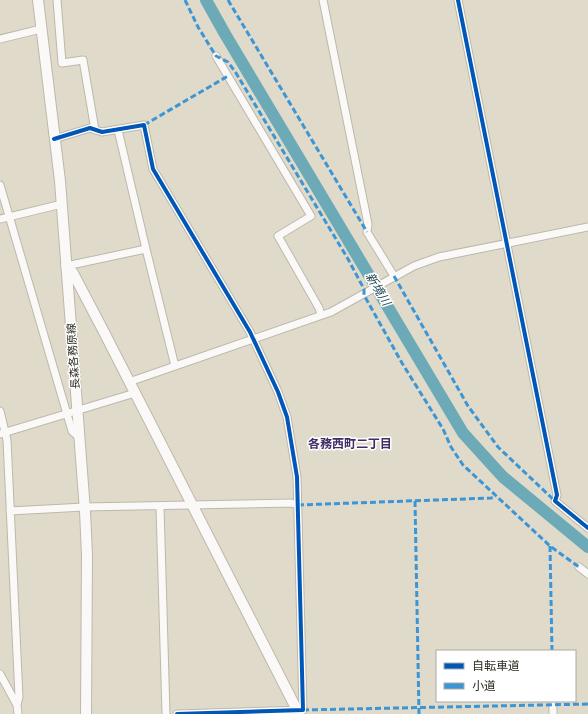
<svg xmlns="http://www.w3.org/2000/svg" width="588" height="714" font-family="'Archivo Narrow','Noto Sans JP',sans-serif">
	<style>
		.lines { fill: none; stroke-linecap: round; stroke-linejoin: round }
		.river { stroke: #6caab7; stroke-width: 12 }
		.street-casing { stroke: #bdb8ac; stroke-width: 9 }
		.secondary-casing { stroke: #bdb8ac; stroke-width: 12 }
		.street { stroke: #faf9f7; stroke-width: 7 }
		.secondary { stroke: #faf9f7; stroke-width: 10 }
		.quiet { stroke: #3c96d5; stroke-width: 3; stroke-dasharray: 6 3; stroke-linecap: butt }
		.cycleway-casing { stroke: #fff; stroke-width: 6 }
		.cycleway { stroke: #0057b8; stroke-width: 4 }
		.labels { text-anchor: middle; stroke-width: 3; stroke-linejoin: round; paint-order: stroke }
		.street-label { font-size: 11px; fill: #2e2b20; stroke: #fff }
		.water-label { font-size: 12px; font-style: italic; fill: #173f4b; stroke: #fff }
		.neighbourhood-label { font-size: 12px; font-weight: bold; fill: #432b66; stroke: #fff }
	</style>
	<rect width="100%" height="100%" fill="#e0daca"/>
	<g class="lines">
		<path class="river" d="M 206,0 L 225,34 L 463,433 L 503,477 L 588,547"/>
		<g class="street-casing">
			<path id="street" d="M 57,0 L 62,63 L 83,60 L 95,130
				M 323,0 L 368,224 L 367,232 L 394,276
				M 458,0 L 557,495 L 555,501 L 588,528
				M 0,39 L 41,29
				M 216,56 L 311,216 L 278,236 L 319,308 L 321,315
				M 118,130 L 146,249
				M 54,139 L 90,128 L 102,132 L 144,125 L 153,169 L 250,332 L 278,392 L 287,417 L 297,477 L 303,710 L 177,714
				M 0,185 L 67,414 L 72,431 L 79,437
				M 0,219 L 62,204
				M 66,266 L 146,249 L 175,366
				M 129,382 L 331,312 L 414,266 L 439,257 L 588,227
				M 0,411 L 7,440 L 18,676 L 19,697 L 17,705
				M 0,434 L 135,393
				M 160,507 L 166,714
				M 10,511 L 84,507 L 291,503 L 298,505
				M 579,567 L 588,574
				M 0,674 L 17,705 L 18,714
				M 553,705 L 553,714"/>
		</g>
		<g class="secondary-casing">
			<path id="secondary" d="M 38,0 L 60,181 L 85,511 L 87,555 L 86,714
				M 66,266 L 73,273 L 105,334 L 299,714"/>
		</g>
		<use href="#street" class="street"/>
		<use href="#secondary" class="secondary"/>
		<path class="quiet" d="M 185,0 L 198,27 L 216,56 L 228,62 L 236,73 L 348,259 L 364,289 L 364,295 L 402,363 L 443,429 L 451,447 L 463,465 L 550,546 L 579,567
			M 228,0 L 367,232
			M 144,125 L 228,76
			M 394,276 L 468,406 L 498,447 L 555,501
			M 415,501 L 419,714
			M 298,505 L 491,498 L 496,497
			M 550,546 L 552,651
			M 303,710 L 588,704"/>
		<g class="cycleway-casing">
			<path id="cycleway" d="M 458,0 L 557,495 L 555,501 L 588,528
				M 54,139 L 90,128 L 102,132 L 144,125 L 153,169 L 250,332 L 278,392 L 287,417 L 297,477 L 303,710 L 177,714"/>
		</g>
		<use href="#cycleway" class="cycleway"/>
	</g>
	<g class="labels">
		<g class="street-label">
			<text transform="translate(73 356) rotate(-94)" y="4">長森各務原線</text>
		</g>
		<g class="water-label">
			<text transform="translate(378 289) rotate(59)" y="4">新境川</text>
		</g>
		<g class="neighbourhood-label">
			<text x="350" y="448">各務西町二丁目</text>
		</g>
	</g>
	<rect x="436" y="650" width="140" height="52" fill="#ffffff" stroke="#abaaa6"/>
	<rect x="444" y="663" width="20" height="6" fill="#0057b8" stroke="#abaaa6"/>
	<text x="472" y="670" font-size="12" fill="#2e2b20">自転車道</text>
	<rect x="444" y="683" width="20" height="6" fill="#3c96d5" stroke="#abaaa6"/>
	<text x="472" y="690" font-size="12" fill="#2e2b20">小道</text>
</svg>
